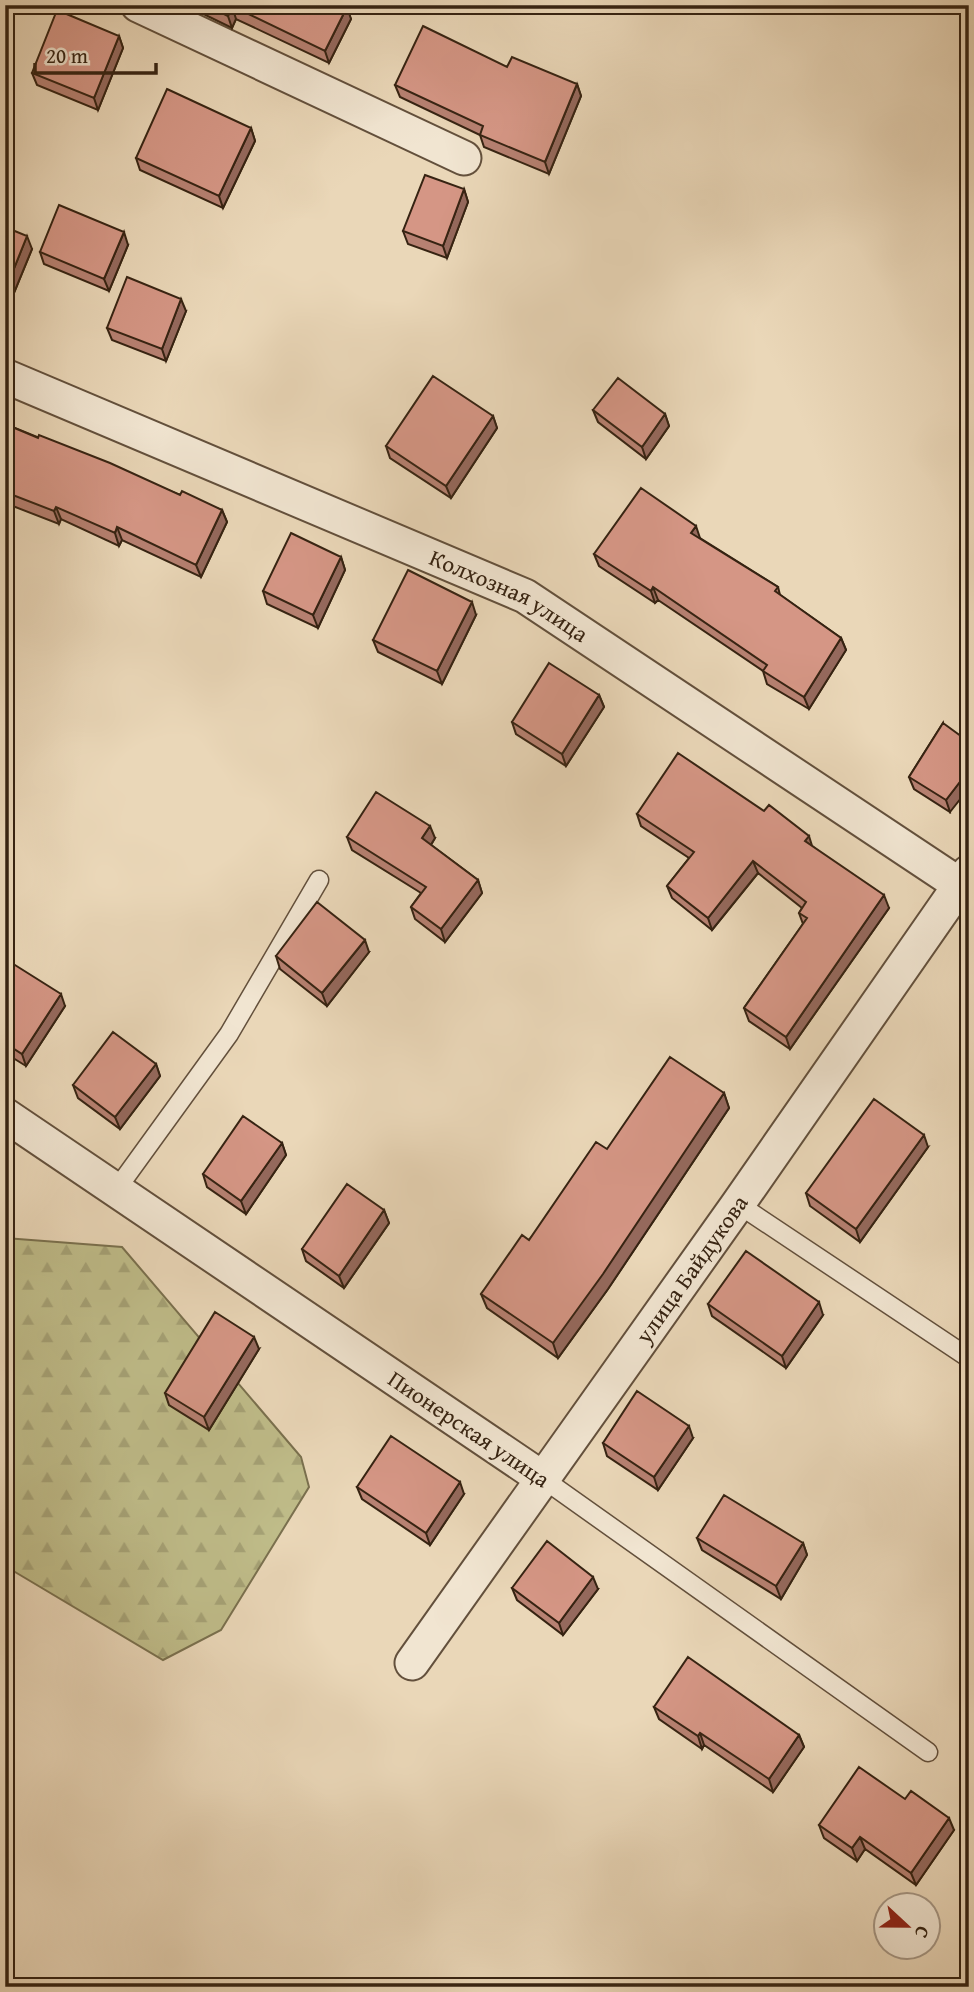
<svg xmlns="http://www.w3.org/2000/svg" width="974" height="1992" font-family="'Gentium Book Plus',serif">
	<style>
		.forest { fill: url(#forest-firs); stroke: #7a704e; stroke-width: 2 }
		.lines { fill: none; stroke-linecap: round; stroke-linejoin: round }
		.lane-casing { stroke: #63503c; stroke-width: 21 }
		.street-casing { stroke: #63503c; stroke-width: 37 }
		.lane { stroke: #f1e5d1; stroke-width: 18 }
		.street { stroke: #f1e5d1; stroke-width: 33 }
		.wall { fill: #b78172; stroke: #362312; stroke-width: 2 }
		.shaded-wall { fill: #95695d; stroke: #362312; stroke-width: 2 }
		.building { fill: #d59685; stroke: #362312; stroke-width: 2 }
		.labels { text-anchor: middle; stroke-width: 5; stroke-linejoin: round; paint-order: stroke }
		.street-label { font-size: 23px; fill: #362312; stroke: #f1e5d1 }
	</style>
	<defs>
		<pattern id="forest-firs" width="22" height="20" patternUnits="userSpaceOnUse" patternTransform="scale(1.75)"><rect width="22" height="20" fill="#bfbc89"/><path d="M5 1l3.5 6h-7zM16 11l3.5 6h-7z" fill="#a5a175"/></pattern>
	</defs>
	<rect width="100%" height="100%" fill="#ead7b8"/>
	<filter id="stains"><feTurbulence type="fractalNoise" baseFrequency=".00286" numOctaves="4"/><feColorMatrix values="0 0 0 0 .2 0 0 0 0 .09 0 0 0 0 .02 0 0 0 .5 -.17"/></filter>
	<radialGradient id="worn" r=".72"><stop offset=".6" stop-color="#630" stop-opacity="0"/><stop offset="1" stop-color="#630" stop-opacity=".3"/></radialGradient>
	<path class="forest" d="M 5,1238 L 122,1247 L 301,1457 L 309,1487 L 221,1630 L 163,1660 L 5,1566 Z"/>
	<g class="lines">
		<g class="lane-casing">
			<path id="lane" d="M 116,1190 L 229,1034 L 319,880
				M 738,1204 L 969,1358
				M 542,1478 L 928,1752"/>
		</g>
		<g class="street-casing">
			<g id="street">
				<path d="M 138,5 L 464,158"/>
				<path id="s1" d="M 5,376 L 525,596 L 969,891"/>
				<path d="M 5,1115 L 542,1478"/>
				<path id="s2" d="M 412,1663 L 738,1204 L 969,872"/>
			</g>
		</g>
		<use href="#lane" class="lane"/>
		<use href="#street" class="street"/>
	</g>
	<path class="wall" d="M 185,5 L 344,5 L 351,19 L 329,63 L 236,19 L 232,28 Z
		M 119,36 L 123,48 L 98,110 L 37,85 L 32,73 Z
		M 507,67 L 577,84 L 581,96 L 549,174 L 484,147 L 480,135 L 400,97 L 395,85 Z
		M 251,128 L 255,141 L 223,208 L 140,170 L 136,158 Z
		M 464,189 L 468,202 L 447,258 L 408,244 L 403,231 Z
		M 5,227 L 32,249 L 9,305 L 5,303 Z
		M 128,245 L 109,291 L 44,264 L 40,252 Z
		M 186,311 L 166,361 L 112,340 L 107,328 Z
		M 593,410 L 665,414 L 669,426 L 646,459 L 598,422 Z
		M 493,416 L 497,428 L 451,498 L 390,458 L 386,446 Z
		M 5,424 L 180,495 L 222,510 L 227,522 L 201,577 L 122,540 L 119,546 L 61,519 L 59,524 L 5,503 Z
		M 700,538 L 778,587 L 780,595 L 841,638 L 846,650 L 809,709 L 767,684 L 763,671 L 658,600 L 655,603 L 599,566 L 594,554 Z
		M 341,557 L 345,570 L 318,628 L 267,604 L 263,591 Z
		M 476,615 L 442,684 L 378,652 L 373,640 Z
		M 599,695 L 604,707 L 566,766 L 516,734 L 512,722 Z
		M 943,723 L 950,812 L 914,789 L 909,777 Z
		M 637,814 L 812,846 L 889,908 L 790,1049 L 749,1021 L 744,1008 L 803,924 L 799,913 L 802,908 L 758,873 L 712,930 L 672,898 L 667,886 L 689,858 L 641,826 Z
		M 347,837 L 435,838 L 431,845 L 478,880 L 482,893 L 445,942 L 415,919 L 411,907 L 421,893 L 352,850 Z
		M 369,952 L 327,1006 L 280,969 L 276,956 Z
		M 5,963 L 65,1006 L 26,1066 L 5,1053 Z
		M 156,1064 L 160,1076 L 120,1129 L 78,1098 L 73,1085 Z
		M 724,1093 L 729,1108 L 608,1289 L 558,1358 L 487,1308 L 481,1294 L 529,1240 L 607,1149 Z
		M 282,1143 L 286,1155 L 246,1214 L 207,1187 L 203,1174 Z
		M 928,1147 L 860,1242 L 810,1206 L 806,1193 Z
		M 384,1210 L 389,1223 L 344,1288 L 306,1261 L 302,1249 Z
		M 708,1304 L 823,1315 L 786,1368 L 712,1316 Z
		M 259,1349 L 209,1430 L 169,1405 L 165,1393 Z
		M 693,1438 L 658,1490 L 607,1456 L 603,1443 Z
		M 357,1487 L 464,1494 L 430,1545 L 362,1499 Z
		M 697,1538 L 803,1543 L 807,1555 L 781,1599 L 702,1550 Z
		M 512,1588 L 598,1589 L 563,1635 L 517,1600 Z
		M 654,1707 L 799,1735 L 804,1747 L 773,1792 L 704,1745 L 702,1749 L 659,1719 Z
		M 905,1799 L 954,1830 L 916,1885 L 865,1849 L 857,1861 L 824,1838 L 819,1825 Z"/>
	<path class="shaded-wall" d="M 232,6 L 236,19 L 232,28 L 228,16 Z
		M 347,7 L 351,19 L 329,63 L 325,51 Z
		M 119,36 L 123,48 L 98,110 L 94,98 Z
		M 577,84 L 581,96 L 549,174 L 545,162 Z
		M 251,128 L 255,141 L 223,208 L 219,196 Z
		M 464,189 L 468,202 L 447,258 L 443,246 Z
		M 124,232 L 128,245 L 109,291 L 104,279 Z
		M 27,236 L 32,249 L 9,305 L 5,291 Z
		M 181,299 L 186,311 L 166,361 L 162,349 Z
		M 665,414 L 669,426 L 646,459 L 642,447 Z
		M 493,416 L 497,428 L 451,498 L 446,486 Z
		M 56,507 L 61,519 L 59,524 L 54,511 Z
		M 222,510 L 227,522 L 201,577 L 196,565 Z
		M 696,526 L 700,538 L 695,546 L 691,533 Z
		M 117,527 L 122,540 L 119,546 L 115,533 Z
		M 341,557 L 345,570 L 318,628 L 313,615 Z
		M 653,587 L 658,600 L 655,603 L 651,591 Z
		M 472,602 L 476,615 L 442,684 L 437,671 Z
		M 841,638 L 846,650 L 809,709 L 804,697 Z
		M 599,695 L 604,707 L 566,766 L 562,754 Z
		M 969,770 L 969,788 L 950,812 L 946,800 Z
		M 430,826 L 435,838 L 427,851 L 422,838 Z
		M 809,836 L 813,849 L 805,841 Z
		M 753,861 L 758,873 L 712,930 L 708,918 Z
		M 478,880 L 482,893 L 445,942 L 441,929 Z
		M 884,895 L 889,908 L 790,1049 L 786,1037 Z
		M 365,940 L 369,952 L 327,1006 L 322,993 Z
		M 61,994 L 65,1006 L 26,1066 L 22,1054 Z
		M 156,1064 L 160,1076 L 120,1129 L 115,1117 Z
		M 724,1093 L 729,1108 L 608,1289 L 558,1358 L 553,1343 Z
		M 924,1135 L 928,1147 L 860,1242 L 856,1229 Z
		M 282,1143 L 286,1155 L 246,1214 L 241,1201 Z
		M 384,1210 L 389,1223 L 344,1288 L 339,1276 Z
		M 819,1302 L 823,1315 L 786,1368 L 782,1356 Z
		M 254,1337 L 259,1349 L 209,1430 L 204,1417 Z
		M 689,1426 L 693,1438 L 658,1490 L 654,1477 Z
		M 460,1482 L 464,1494 L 430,1545 L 426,1533 Z
		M 803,1543 L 807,1555 L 781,1599 L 776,1586 Z
		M 593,1577 L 598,1589 L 563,1635 L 559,1623 Z
		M 700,1733 L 704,1745 L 702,1749 L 698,1736 Z
		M 799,1735 L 804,1747 L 773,1792 L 769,1779 Z
		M 949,1818 L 954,1830 L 916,1885 L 911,1873 Z
		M 860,1837 L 865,1849 L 857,1861 L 852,1848 Z"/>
	<path class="building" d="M 206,5 L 344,5 L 347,7 L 325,51 L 232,6 L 228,16 Z
		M 57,10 L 119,36 L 94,98 L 32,73 Z
		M 423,26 L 507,67 L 512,57 L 577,84 L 545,162 L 480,135 L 483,126 L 395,85 Z
		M 167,89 L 251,128 L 219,196 L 136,158 Z
		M 425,175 L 464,189 L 443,246 L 403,231 Z
		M 59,205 L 124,232 L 104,279 L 40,252 Z
		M 5,227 L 27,236 L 5,291 Z
		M 127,277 L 181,299 L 162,349 L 107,328 Z
		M 433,376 L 493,416 L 446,486 L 386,446 Z
		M 618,378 L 665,414 L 642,447 L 593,410 Z
		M 5,424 L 38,438 L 39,435 L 110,463 L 180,495 L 182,491 L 222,510 L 196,565 L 117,527 L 115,533 L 56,507 L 54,511 L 5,492 Z
		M 641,488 L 696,526 L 691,533 L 778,587 L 775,591 L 841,638 L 804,697 L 763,671 L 767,665 L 653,587 L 651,591 L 594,554 Z
		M 291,533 L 341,557 L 313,615 L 263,591 Z
		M 408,570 L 472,602 L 437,671 L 373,640 Z
		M 549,663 L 599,695 L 562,754 L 512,722 Z
		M 943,723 L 969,742 L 969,770 L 946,800 L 909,777 Z
		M 678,753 L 764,811 L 769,805 L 809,836 L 805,841 L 884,895 L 786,1037 L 744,1008 L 807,918 L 799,913 L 806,902 L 753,861 L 708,918 L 667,886 L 694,852 L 637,814 Z
		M 376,792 L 430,826 L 422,838 L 478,880 L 441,929 L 411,907 L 426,887 L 347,837 Z
		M 317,902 L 365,940 L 322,993 L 276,956 Z
		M 7,960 L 61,994 L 22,1054 L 5,1043 L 5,963 Z
		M 113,1032 L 156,1064 L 115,1117 L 73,1085 Z
		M 670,1057 L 724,1093 L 603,1274 L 553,1343 L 481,1294 L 522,1235 L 529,1240 L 596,1142 L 607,1149 Z
		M 874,1099 L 924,1135 L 856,1229 L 806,1193 Z
		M 243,1116 L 282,1143 L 241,1201 L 203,1174 Z
		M 347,1184 L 384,1210 L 339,1276 L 302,1249 Z
		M 746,1251 L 819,1302 L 782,1356 L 708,1304 Z
		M 215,1312 L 254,1337 L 204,1417 L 165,1393 Z
		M 637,1391 L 689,1426 L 654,1477 L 603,1443 Z
		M 391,1436 L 460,1482 L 426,1533 L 357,1487 Z
		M 724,1495 L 803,1543 L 776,1586 L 697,1538 Z
		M 547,1541 L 593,1577 L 559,1623 L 512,1588 Z
		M 688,1657 L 799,1735 L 769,1779 L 700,1733 L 698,1736 L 654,1707 Z
		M 859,1767 L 905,1799 L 911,1791 L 949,1818 L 911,1873 L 860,1837 L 852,1848 L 819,1825 Z"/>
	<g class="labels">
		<g class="street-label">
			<text dy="8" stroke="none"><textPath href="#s1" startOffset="550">Колхозная улица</textPath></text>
			<text dy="8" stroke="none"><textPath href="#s2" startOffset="483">улица Байдукова</textPath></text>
			<text transform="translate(469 1429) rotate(34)" y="8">Пионерская улица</text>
		</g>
	</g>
	<rect width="974" height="1992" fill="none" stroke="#ead7b8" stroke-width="28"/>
	<rect x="7" y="7" width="960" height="1978" fill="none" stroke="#362312" stroke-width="3.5"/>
	<rect x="14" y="14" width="946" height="1964" fill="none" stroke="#362312" stroke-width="2"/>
	<g transform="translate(907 1926) rotate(112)"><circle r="33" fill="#f1e5d1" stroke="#a69785" stroke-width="2"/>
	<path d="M0-5L12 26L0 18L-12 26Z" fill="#8f2418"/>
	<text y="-10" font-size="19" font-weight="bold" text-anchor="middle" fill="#362312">С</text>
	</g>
	<path d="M35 63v10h121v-10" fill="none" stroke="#362312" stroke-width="3.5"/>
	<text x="46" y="63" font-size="21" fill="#362312" stroke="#f1e5d1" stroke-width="5" paint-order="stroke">20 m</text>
	<rect width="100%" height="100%" filter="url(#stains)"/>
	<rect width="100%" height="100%" fill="url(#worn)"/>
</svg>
